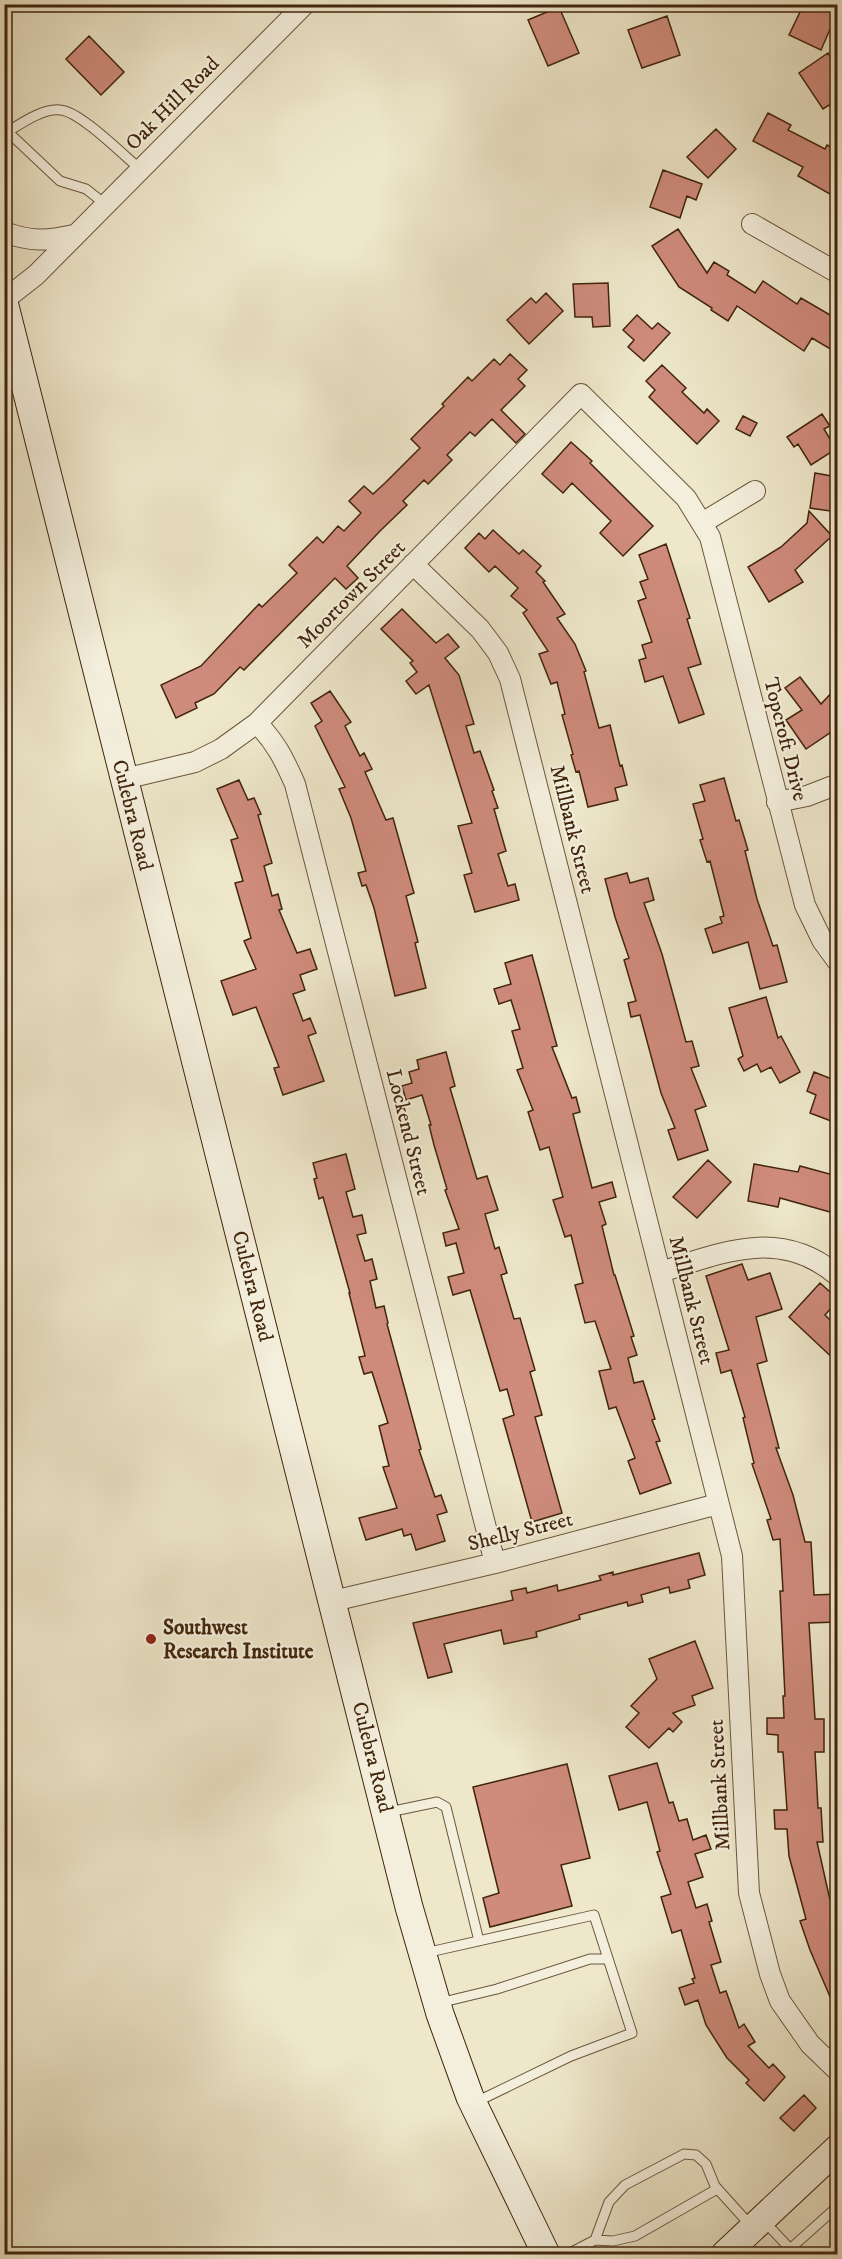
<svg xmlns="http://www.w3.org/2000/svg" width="842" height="2259" font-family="'IM FELL DW Pica',serif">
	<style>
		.building { fill: #cf8b7c; stroke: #41250c; stroke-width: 1.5 }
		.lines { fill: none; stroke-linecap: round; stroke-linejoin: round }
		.lane-casing { stroke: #6c563c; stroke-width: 11 }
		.street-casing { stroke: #6c563c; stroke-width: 22 }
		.secondary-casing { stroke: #41250c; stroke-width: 29 }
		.lane { stroke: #f4efdd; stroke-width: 9 }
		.street { stroke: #f4efdd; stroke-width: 20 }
		.secondary { stroke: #f4efdd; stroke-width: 27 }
		.poi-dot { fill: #8f2418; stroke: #f4efdd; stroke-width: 2 }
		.labels { text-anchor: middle; stroke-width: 4.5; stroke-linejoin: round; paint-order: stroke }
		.street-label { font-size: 21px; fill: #41250c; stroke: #f4efdd }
		.poi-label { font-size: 21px; font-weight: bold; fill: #41250c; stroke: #f4efdd; text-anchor: start }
	</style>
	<rect width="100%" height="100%" fill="#eee7ca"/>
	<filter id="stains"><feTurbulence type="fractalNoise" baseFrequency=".00333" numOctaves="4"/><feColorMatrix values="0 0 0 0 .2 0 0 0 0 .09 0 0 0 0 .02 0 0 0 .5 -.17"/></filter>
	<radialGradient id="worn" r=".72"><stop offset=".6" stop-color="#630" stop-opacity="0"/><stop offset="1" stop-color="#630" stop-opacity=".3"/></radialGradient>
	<path class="building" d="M 801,4 L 837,4 L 831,19 L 834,20 L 821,50 L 789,35 L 801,10 Z
		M 559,7 L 579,53 L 548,66 L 528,20 Z
		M 667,16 L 680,55 L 642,68 L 628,30 Z
		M 89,36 L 124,72 L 101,95 L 66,59 Z
		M 828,53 L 837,67 L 837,100 L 823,109 L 799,73 Z
		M 768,113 L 791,125 L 788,130 L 825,149 L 827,145 L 837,150 L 837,198 L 798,176 L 803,167 L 753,141 Z
		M 716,129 L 736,149 L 708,178 L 687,157 Z
		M 663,170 L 702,184 L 696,200 L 687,196 L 680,218 L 650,207 Z
		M 678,229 L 707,273 L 714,262 L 729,271 L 727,275 L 755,293 L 763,281 L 797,304 L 801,298 L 837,319 L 837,353 L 812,338 L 804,351 L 737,306 L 728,321 L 711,310 L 712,308 L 679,287 L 652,246 Z
		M 608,283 L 610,326 L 593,327 L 592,317 L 575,317 L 573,284 Z
		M 546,293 L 563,311 L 529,344 L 507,320 L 531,298 L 536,303 Z
		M 637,315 L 652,329 L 658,323 L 670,333 L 644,361 L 628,347 L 634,340 L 623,330 Z
		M 510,354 L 527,370 L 518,379 L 525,386 L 501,410 L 525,434 L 516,443 L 492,419 L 475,436 L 470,432 L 447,455 L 452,460 L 428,484 L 424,480 L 403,501 L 407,505 L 380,531 L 347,566 L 358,578 L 346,589 L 335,578 L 244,670 L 240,667 L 214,694 L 195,703 L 197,708 L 176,718 L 161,685 L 201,666 L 259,604 L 262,607 L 297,573 L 289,565 L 317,537 L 323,543 L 338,526 L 344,531 L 361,513 L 349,501 L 364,486 L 373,494 L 385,483 L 420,448 L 411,439 L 444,406 L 442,404 L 468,377 L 472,381 L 494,359 L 500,365 Z
		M 662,365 L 686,388 L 682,392 L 704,413 L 707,409 L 719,421 L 697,444 L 649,397 L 655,390 L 646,381 Z
		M 822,414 L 830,426 L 824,429 L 836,449 L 811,465 L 798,444 L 794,447 L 787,437 Z
		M 743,416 L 757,423 L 750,436 L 736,429 Z
		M 571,442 L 592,461 L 590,463 L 653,526 L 623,556 L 600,533 L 611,521 L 572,483 L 563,493 L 542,474 Z
		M 815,473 L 837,477 L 837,512 L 810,508 Z
		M 809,511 L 832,536 L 795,570 L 803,582 L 769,602 L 748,567 L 781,547 L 807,523 Z
		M 493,530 L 519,554 L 523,550 L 541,566 L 536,572 L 545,581 L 543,582 L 565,614 L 557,618 L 575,644 L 586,671 L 584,672 L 599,728 L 610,725 L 620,766 L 622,765 L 627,785 L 615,788 L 618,800 L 588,807 L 579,771 L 576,772 L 571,755 L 573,754 L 562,715 L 565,714 L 557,682 L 551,684 L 539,654 L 548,651 L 523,613 L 527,610 L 511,596 L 518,588 L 495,566 L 489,572 L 465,548 L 479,533 L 485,539 Z
		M 666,544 L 690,618 L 687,619 L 701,664 L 688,668 L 704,714 L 679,723 L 663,676 L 645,682 L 639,660 L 646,658 L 642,645 L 652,642 L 638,601 L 646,598 L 640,582 L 648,579 L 639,555 Z
		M 402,609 L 436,643 L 448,634 L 459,647 L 445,658 L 459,675 L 474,724 L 466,726 L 474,753 L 480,751 L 494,790 L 492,791 L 498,808 L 494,809 L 506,851 L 498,854 L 508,886 L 515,884 L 519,900 L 475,912 L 464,875 L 472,873 L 458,826 L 472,823 L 429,685 L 416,694 L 406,681 L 417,672 L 410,663 L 413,661 L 381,629 Z
		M 800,677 L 821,704 L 837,687 L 837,728 L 806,749 L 786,720 L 802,710 L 785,688 Z
		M 330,691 L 351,722 L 345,726 L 360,756 L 364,753 L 372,769 L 365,772 L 386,820 L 393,818 L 414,893 L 406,896 L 418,942 L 415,943 L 426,988 L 395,996 L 374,908 L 366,885 L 362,886 L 358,873 L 366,871 L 351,818 L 339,789 L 345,787 L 315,726 L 322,721 L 311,703 Z
		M 724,778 L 736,821 L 739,820 L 748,850 L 745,851 L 757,899 L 773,946 L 777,945 L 787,982 L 760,989 L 748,942 L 713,953 L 705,929 L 722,923 L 720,917 L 724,916 L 710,861 L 707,862 L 700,840 L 703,839 L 693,804 L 705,801 L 700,785 Z
		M 239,780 L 248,800 L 254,798 L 261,814 L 258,815 L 272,863 L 264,866 L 272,896 L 278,894 L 282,909 L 279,910 L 297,953 L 310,949 L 317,969 L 300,975 L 305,990 L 293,994 L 303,1021 L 310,1018 L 316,1033 L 308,1036 L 324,1081 L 283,1095 L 274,1068 L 279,1067 L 256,1007 L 233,1015 L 221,981 L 256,969 L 244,941 L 251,938 L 235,883 L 243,881 L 231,840 L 238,838 L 217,789 Z
		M 627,873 L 630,883 L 648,878 L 654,900 L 644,903 L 662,954 L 686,1042 L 692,1041 L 699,1066 L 691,1068 L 706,1106 L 695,1110 L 708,1150 L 678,1160 L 668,1130 L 675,1128 L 661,1093 L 640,1015 L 631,1017 L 628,1003 L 636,1001 L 624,960 L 629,958 L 615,917 L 605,879 Z
		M 532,955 L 557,1046 L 552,1047 L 572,1098 L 576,1097 L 580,1112 L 573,1114 L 592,1188 L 612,1182 L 616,1197 L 599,1202 L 606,1224 L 602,1226 L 614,1275 L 615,1275 L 634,1336 L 631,1337 L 637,1355 L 628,1358 L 634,1383 L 643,1381 L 655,1419 L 652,1420 L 660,1441 L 656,1442 L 671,1483 L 640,1494 L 628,1461 L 635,1458 L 616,1407 L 609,1409 L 599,1371 L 611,1369 L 595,1321 L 585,1323 L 575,1285 L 583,1283 L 571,1235 L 565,1237 L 553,1200 L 563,1197 L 549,1147 L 540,1150 L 528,1112 L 533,1110 L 517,1070 L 523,1068 L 512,1031 L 520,1029 L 511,1000 L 499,1004 L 494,989 L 511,984 L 505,963 Z
		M 766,997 L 778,1038 L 781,1036 L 800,1072 L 780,1083 L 771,1067 L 761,1072 L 757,1064 L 744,1071 L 738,1059 L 743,1056 L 729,1008 Z
		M 446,1052 L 455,1086 L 450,1088 L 477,1179 L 487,1176 L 498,1210 L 485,1214 L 495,1249 L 499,1247 L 507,1273 L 501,1275 L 514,1319 L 520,1318 L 535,1370 L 530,1372 L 542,1415 L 535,1417 L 562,1513 L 532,1522 L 503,1419 L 514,1415 L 507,1389 L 500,1391 L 470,1290 L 453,1295 L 448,1277 L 464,1273 L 456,1243 L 446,1246 L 443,1233 L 459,1229 L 445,1190 L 447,1189 L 434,1145 L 429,1125 L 431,1125 L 422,1095 L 406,1100 L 402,1086 L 412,1083 L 409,1072 L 419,1069 L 417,1060 Z
		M 814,1072 L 837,1081 L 837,1102 L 831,1121 L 810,1113 L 816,1095 L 807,1091 Z
		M 346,1154 L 355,1189 L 346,1192 L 353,1217 L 362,1215 L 366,1233 L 357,1235 L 365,1261 L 372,1259 L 377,1279 L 370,1281 L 376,1308 L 384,1306 L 388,1323 L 387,1324 L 421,1449 L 419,1450 L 435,1497 L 441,1495 L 447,1512 L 437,1515 L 445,1541 L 416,1550 L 411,1534 L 404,1536 L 402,1529 L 366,1540 L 359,1518 L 397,1508 L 383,1467 L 389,1466 L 379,1426 L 388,1423 L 372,1372 L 364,1374 L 359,1357 L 365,1356 L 349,1293 L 350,1293 L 323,1197 L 319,1199 L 314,1179 L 317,1178 L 313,1163 Z
		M 708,1160 L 731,1182 L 697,1218 L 673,1197 Z
		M 754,1164 L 798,1172 L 800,1166 L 837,1176 L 837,1214 L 780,1198 L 778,1207 L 748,1201 Z
		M 742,1264 L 748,1280 L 770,1273 L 782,1309 L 756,1317 L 767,1361 L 757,1364 L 779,1448 L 776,1448 L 793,1495 L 805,1542 L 811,1542 L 814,1595 L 837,1594 L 837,1622 L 809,1623 L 815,1719 L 824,1719 L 824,1752 L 815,1752 L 818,1808 L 821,1808 L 823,1842 L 817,1842 L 830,1900 L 837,1898 L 837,2013 L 810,1950 L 800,1921 L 806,1919 L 789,1856 L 787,1829 L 775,1829 L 774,1810 L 787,1810 L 783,1752 L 778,1752 L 778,1735 L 767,1734 L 767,1718 L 784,1718 L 783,1696 L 785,1696 L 780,1591 L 783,1591 L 780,1539 L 773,1540 L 767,1520 L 771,1519 L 752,1464 L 754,1463 L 743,1418 L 745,1417 L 731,1370 L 721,1373 L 716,1353 L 729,1350 L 706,1276 Z
		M 820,1283 L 837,1298 L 837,1301 L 825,1315 L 837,1327 L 837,1362 L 789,1317 Z
		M 699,1553 L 705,1575 L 688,1580 L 690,1588 L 670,1593 L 669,1587 L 641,1595 L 643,1602 L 628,1606 L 627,1602 L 579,1615 L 580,1619 L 536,1632 L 537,1637 L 504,1644 L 501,1630 L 444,1644 L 452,1672 L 428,1678 L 413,1623 L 513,1600 L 511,1591 L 526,1588 L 527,1593 L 557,1585 L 558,1591 L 601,1580 L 599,1576 L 613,1572 L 613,1575 Z
		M 695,1641 L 713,1688 L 692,1696 L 695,1705 L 673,1713 L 682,1722 L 673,1732 L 669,1728 L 649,1748 L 626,1727 L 639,1713 L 631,1706 L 657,1679 L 649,1659 Z
		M 657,1763 L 669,1803 L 673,1802 L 679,1821 L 687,1819 L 693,1840 L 706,1835 L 711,1849 L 695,1854 L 703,1877 L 688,1882 L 696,1908 L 707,1904 L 712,1921 L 709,1922 L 721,1962 L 711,1965 L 720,1993 L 726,1991 L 739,2028 L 744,2024 L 755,2042 L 748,2046 L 769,2068 L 773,2064 L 785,2077 L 764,2101 L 746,2083 L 749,2080 L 727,2058 L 706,2025 L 698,2000 L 685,2005 L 679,1988 L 694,1983 L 692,1979 L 695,1978 L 681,1930 L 672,1933 L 661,1897 L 671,1894 L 657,1852 L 660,1851 L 647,1802 L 619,1810 L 609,1776 Z
		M 567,1764 L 590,1858 L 561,1865 L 572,1906 L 490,1927 L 483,1898 L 499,1893 L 473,1787 Z
		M 804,2095 L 816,2108 L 794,2131 L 780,2118 Z"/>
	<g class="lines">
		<g class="lane-casing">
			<path id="lane" d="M 8,132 L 60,181 L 86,189 L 105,204
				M 4,134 C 19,125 42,108 60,110 C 80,111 124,156 140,169
				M 389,1812 L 437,1802 L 446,1807 L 479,1941
				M 425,1953 L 594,1915 L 632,2033 L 571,2056 L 476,2102
				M 439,2003 L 497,1989 L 590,1959 L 608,1959
				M 764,2221 L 795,2254
				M 595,2240 L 613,2241 L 635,2236 L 717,2189
				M 790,2249 L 838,2206
				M 568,2254 L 595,2240 L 609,2202 L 625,2185 L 684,2154 L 696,2155 L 706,2164 L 715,2186 L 751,2226"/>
		</g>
		<g class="street-casing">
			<path id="street" d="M 752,224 L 838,273
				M 4,232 C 31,242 47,241 74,235
				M 4,300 L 36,275 L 305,4
				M 702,523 L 755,491
				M 413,564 L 480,629 L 498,653 L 510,679 L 732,1556 L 749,1893 L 770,1974 L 780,2001 L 810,2044 L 838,2071
				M 257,723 C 276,743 284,759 295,784 L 495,1563
				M 124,779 L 195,762 L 221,749 L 257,723 L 581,394 L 686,498 L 710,537 L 805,905 L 822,940 L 838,962
				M 777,802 L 807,796 L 838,784
				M 661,1272 C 723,1252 781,1227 838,1276
				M 333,1601 L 495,1563 L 718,1504"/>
		</g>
		<g class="secondary-casing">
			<path id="secondary" d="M 4,302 L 409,1907 L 440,2014 L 470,2097 L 546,2254
				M 725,2254 L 838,2148"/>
		</g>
		<use href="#lane" class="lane"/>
		<use href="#street" class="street"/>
		<use href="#secondary" class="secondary"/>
	</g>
	<circle class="poi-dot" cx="151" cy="1639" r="6"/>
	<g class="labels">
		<g class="street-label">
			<text transform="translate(172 103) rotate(-45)" y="7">Oak Hill Road</text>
			<text transform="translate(351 594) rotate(-45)" y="7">Moortown Street</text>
			<text transform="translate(786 739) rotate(76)" y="7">Topcroft Drive</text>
			<text transform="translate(133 815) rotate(76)" y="7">Culebra Road</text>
			<text transform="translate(573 829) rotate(76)" y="7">Millbank Street</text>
			<text transform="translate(409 1132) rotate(76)" y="7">Lockend Street</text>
			<text transform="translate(253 1286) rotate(76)" y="7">Culebra Road</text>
			<text transform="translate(692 1300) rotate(76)" y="7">Millbank Street</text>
			<text transform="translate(520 1531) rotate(-14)" y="7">Shelly Street</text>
			<text transform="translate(373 1757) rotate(76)" y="7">Culebra Road</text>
			<text transform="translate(719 1785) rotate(-93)" y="7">Millbank Street</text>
		</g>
		<g class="poi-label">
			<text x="163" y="1634">Southwest<tspan x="163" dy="24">Research Institute</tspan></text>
		</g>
	</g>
	<rect width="842" height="2259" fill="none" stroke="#eee7ca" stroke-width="24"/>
	<rect x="6" y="6" width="830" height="2247" fill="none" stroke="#41250c" stroke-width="3"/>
	<rect x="12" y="12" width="818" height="2235" fill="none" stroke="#41250c" stroke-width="1.5"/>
	<rect width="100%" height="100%" filter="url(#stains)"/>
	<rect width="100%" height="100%" fill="url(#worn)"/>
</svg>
